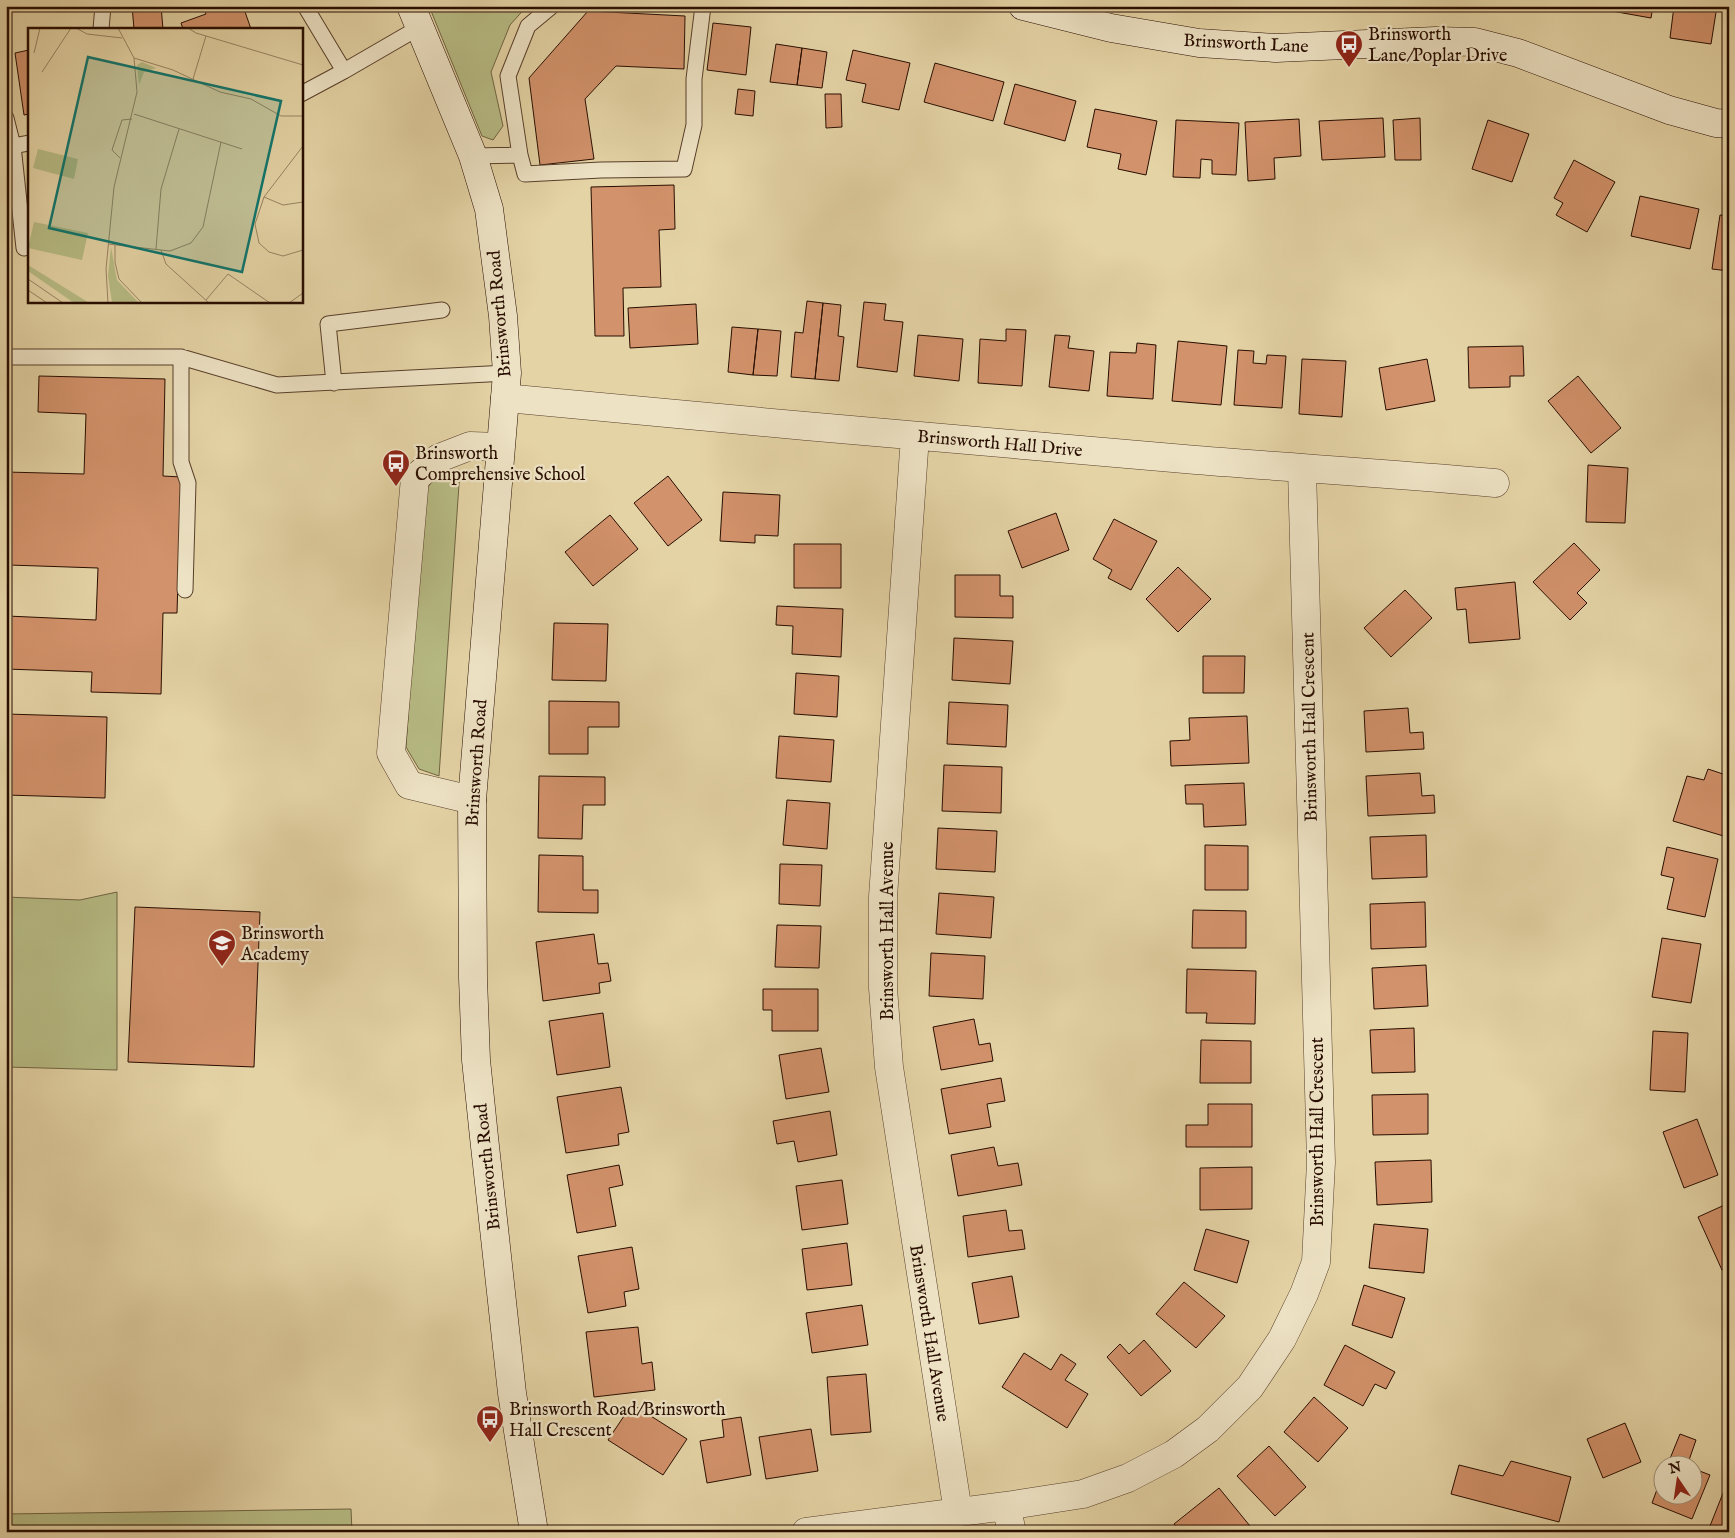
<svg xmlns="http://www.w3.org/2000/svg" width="1735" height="1538" font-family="'IM FELL English',serif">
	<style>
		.green { fill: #b7bb84; stroke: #706442 }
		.building { fill: #d2926b; stroke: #280d00; fill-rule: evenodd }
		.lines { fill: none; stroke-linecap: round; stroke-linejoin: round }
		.lane-casing { stroke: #573e29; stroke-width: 17 }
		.street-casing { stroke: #573e29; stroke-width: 29 }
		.secondary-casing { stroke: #280d00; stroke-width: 29 }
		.lane { stroke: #ede2c4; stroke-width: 15 }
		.street { stroke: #ede2c4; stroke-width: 28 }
		.secondary { stroke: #ede2c4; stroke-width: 28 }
		.labels { text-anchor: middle; stroke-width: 4.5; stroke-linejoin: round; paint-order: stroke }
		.poi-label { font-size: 18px; fill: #280d00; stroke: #ede2c4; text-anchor: start }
		.street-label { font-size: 18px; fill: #280d00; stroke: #ede2c4 }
		.inset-road { fill: none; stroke: #998463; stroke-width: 1 }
		.view { fill: #0f766e; fill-opacity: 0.15; stroke: #0f766e; stroke-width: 2.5 }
		.inset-edge { fill: none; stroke: #280d00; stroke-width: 2.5 }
	</style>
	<rect width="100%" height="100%" fill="#e4d3a5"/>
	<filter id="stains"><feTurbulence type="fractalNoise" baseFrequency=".004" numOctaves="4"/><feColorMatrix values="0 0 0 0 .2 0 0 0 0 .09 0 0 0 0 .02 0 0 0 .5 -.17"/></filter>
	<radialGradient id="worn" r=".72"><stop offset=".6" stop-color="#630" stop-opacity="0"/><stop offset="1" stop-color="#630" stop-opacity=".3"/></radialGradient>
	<path class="green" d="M 429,6 L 527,6 L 510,25 L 491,72 L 503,126 L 493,140 L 482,136 Z
		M 460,470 L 439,776 L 419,769 L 406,747 L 423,496 L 436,474 Z
		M 117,892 L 117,1070 L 6,1067 L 6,897 L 80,900 Z
		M 351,1509 L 352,1532 L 6,1532 L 6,1514 Z"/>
	<path class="building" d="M 132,6 L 161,6 L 163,29 L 134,29 Z
		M 203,6 L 243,6 L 251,29 L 183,29 L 181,23 L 206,14 Z
		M 1607,6 L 1653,6 L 1651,18 L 1606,10 Z
		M 1674,6 L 1717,6 L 1711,44 L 1670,38 Z
		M 588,11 L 685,16 L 684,69 L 616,66 L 585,99 L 594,159 L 540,165 L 529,78 Z
		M 713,23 L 751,27 L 746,75 L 707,70 Z
		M 776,44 L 802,48 L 797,85 L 770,82 Z
		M 802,48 L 827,52 L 822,88 L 797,85 Z
		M 29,50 L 29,114 L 24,115 L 15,53 Z
		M 853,50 L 910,63 L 899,110 L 862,102 L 866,84 L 846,80 Z
		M 935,63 L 1004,82 L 993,121 L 924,102 Z
		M 1015,84 L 1076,101 L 1065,141 L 1004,124 Z
		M 738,89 L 755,91 L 753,116 L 735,114 Z
		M 825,94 L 841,94 L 842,127 L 826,128 Z
		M 1095,109 L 1157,121 L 1146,175 L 1118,169 L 1121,154 L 1087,147 Z
		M 1383,118 L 1385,157 L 1322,160 L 1319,121 Z
		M 1420,118 L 1421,160 L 1395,160 L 1393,120 Z
		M 1299,119 L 1301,156 L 1274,158 L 1275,179 L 1248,181 L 1245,122 Z
		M 1176,120 L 1239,123 L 1236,175 L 1212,174 L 1212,160 L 1201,159 L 1200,178 L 1173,177 Z
		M 1488,120 L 1529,134 L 1512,182 L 1472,169 Z
		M 1574,160 L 1615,182 L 1587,232 L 1556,215 L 1563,203 L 1554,198 Z
		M 674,185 L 675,229 L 659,230 L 661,287 L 623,288 L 624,336 L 595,336 L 591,187 Z
		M 1640,196 L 1699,209 L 1690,249 L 1631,236 Z
		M 1720,215 L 1729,216 L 1729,271 L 1712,269 Z
		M 807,301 L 823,303 L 815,379 L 791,377 L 795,332 L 803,333 Z
		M 864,302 L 886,304 L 884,320 L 903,322 L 897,372 L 857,367 Z
		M 823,303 L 841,305 L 838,336 L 844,337 L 839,381 L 815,379 Z
		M 696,304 L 698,344 L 630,348 L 628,308 Z
		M 732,327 L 758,329 L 753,375 L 728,372 Z
		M 758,329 L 781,331 L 777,376 L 753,375 Z
		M 1006,329 L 1026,330 L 1022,386 L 978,383 L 980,339 L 1006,341 Z
		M 918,335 L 963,339 L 959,381 L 914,376 Z
		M 1055,335 L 1070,336 L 1068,348 L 1094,351 L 1089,391 L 1049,387 Z
		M 1178,341 L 1227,346 L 1221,405 L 1172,401 Z
		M 1137,343 L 1156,345 L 1153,399 L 1107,396 L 1110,352 L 1136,353 Z
		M 1523,346 L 1524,376 L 1510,376 L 1510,387 L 1469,388 L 1468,347 Z
		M 1238,350 L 1254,351 L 1253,363 L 1266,364 L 1267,355 L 1286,356 L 1282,408 L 1234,405 Z
		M 1302,359 L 1346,361 L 1342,417 L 1299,414 Z
		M 1427,359 L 1435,401 L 1386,410 L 1379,368 Z
		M 39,376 L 165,379 L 163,476 L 181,477 L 177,613 L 163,613 L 161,694 L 91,692 L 92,672 L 6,669 L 6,472 L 84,474 L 86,414 L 38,412 ZM 9,565 L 98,568 L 96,620 L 7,616 Z
		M 1578,376 L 1621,428 L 1591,453 L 1548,401 Z
		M 1588,465 L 1628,468 L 1625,523 L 1586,522 Z
		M 668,476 L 702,520 L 668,546 L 634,503 Z
		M 723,492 L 780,495 L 778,536 L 755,535 L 755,543 L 720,541 Z
		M 1056,513 L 1069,550 L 1022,568 L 1008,531 Z
		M 610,515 L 638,549 L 593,586 L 565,552 Z
		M 1114,519 L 1157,541 L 1131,590 L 1108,578 L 1112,570 L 1093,559 Z
		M 1574,543 L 1600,570 L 1577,593 L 1587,603 L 1570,620 L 1533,582 Z
		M 794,544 L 841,544 L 841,588 L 794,588 Z
		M 1178,567 L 1211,599 L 1178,632 L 1146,599 Z
		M 955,575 L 1000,575 L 1000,596 L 1013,596 L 1013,618 L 955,617 Z
		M 1515,582 L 1520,639 L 1469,643 L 1466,609 L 1457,610 L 1455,588 Z
		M 1405,590 L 1432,618 L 1391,657 L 1364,628 Z
		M 777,606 L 843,609 L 841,657 L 792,654 L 793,626 L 776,625 Z
		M 554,623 L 608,624 L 606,681 L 552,680 Z
		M 954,638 L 1013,641 L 1010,684 L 952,680 Z
		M 1203,656 L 1245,656 L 1244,693 L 1203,693 Z
		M 796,673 L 839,676 L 837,717 L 794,714 Z
		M 549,701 L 619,702 L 619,727 L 588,727 L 588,754 L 549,754 Z
		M 949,702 L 1008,705 L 1006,747 L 947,744 Z
		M 1408,708 L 1410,733 L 1423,732 L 1424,749 L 1366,752 L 1364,711 Z
		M 6,714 L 107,717 L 105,798 L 6,795 Z
		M 1247,716 L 1249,763 L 1171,766 L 1170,741 L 1190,740 L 1189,718 Z
		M 779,736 L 834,740 L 831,782 L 776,778 Z
		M 944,765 L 1002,767 L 1001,813 L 942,811 Z
		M 1708,769 L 1729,776 L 1729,830 L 1727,837 L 1673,821 L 1687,776 L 1704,780 Z
		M 1420,773 L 1422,796 L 1434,795 L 1435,813 L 1368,816 L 1366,776 Z
		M 539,776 L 605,777 L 605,805 L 583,805 L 582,839 L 538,838 Z
		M 1244,783 L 1246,825 L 1204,827 L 1203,804 L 1186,804 L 1185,785 Z
		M 787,800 L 830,803 L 827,849 L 783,845 Z
		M 938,828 L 997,831 L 995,872 L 936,869 Z
		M 1426,835 L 1427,877 L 1372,879 L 1370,837 Z
		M 1205,845 L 1248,846 L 1248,890 L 1205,890 Z
		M 1667,847 L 1718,859 L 1705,917 L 1667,909 L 1674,878 L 1661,875 Z
		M 539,855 L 583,856 L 583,890 L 598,890 L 598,913 L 538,912 Z
		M 780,864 L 822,865 L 820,906 L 779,904 Z
		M 939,893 L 994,897 L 991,938 L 936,934 Z
		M 1425,902 L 1426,947 L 1371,949 L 1370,904 Z
		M 135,907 L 260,912 L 254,1067 L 128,1062 Z
		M 1193,910 L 1246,911 L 1246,948 L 1192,948 Z
		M 777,925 L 821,926 L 819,968 L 775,967 Z
		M 594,934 L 598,964 L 608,963 L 611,981 L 599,983 L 600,993 L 543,1001 L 536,942 Z
		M 1662,938 L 1701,944 L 1691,1003 L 1652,997 Z
		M 931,953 L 985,956 L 983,999 L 929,996 Z
		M 1426,965 L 1428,1006 L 1374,1009 L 1372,968 Z
		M 1187,969 L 1256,971 L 1255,1024 L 1206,1023 L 1207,1013 L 1186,1013 Z
		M 763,989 L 818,989 L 818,1031 L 772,1031 L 772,1010 L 763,1010 Z
		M 603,1013 L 610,1067 L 557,1075 L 549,1021 Z
		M 974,1019 L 979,1045 L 990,1043 L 993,1061 L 941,1070 L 933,1027 Z
		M 1414,1028 L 1415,1072 L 1372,1073 L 1370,1030 Z
		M 1653,1031 L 1688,1033 L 1685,1092 L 1650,1090 Z
		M 1201,1040 L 1251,1041 L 1251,1083 L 1200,1083 Z
		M 821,1048 L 829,1092 L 786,1099 L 779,1055 Z
		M 1001,1078 L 1005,1101 L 987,1104 L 991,1127 L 949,1134 L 941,1089 Z
		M 621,1087 L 629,1132 L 618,1134 L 619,1145 L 566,1153 L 557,1097 Z
		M 1428,1094 L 1428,1134 L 1373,1135 L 1372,1095 Z
		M 1208,1104 L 1252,1104 L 1252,1147 L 1186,1147 L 1186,1125 L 1208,1125 Z
		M 830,1111 L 837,1155 L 798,1162 L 794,1141 L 777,1144 L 773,1121 Z
		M 1697,1119 L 1718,1175 L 1684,1188 L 1663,1132 Z
		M 994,1147 L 998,1166 L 1018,1163 L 1022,1185 L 958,1196 L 951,1155 Z
		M 1431,1160 L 1432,1202 L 1377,1205 L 1375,1162 Z
		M 619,1165 L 623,1185 L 609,1188 L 616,1226 L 577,1233 L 567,1175 Z
		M 1252,1167 L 1252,1209 L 1200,1210 L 1200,1168 Z
		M 842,1180 L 848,1224 L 802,1230 L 796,1186 Z
		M 1729,1203 L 1729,1267 L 1722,1270 L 1698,1217 Z
		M 1006,1210 L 1009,1231 L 1022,1230 L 1025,1249 L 968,1257 L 963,1216 Z
		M 1374,1224 L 1428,1229 L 1424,1273 L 1369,1268 Z
		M 1206,1229 L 1249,1241 L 1237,1283 L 1194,1270 Z
		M 847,1243 L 852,1285 L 807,1290 L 802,1249 Z
		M 632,1247 L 639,1289 L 624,1292 L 626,1306 L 588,1313 L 578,1256 Z
		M 1012,1276 L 1019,1317 L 979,1324 L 972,1283 Z
		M 1184,1282 L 1225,1316 L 1196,1348 L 1156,1314 Z
		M 1364,1285 L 1405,1298 L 1392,1338 L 1352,1325 Z
		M 862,1305 L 868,1345 L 812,1353 L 806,1313 Z
		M 638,1327 L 642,1364 L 652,1362 L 655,1390 L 594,1397 L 586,1332 Z
		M 1144,1340 L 1171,1371 L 1141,1396 L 1107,1357 L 1120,1344 L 1129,1354 Z
		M 1345,1345 L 1395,1372 L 1386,1389 L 1375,1384 L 1363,1406 L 1324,1385 Z
		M 1024,1353 L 1051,1370 L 1061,1354 L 1076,1364 L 1065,1380 L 1088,1394 L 1067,1428 L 1002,1387 Z
		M 866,1374 L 871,1432 L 831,1435 L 827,1377 Z
		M 1314,1397 L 1348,1428 L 1318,1462 L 1284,1432 Z
		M 632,1404 L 687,1439 L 663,1475 L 608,1440 Z
		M 741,1417 L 751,1475 L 707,1483 L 700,1441 L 724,1437 L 722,1420 Z
		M 1625,1423 L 1641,1462 L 1603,1478 L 1587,1439 Z
		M 811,1429 L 818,1471 L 766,1479 L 759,1437 Z
		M 1680,1434 L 1696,1440 L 1687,1466 L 1667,1466 Z
		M 1269,1446 L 1306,1487 L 1275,1516 L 1237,1476 Z
		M 1511,1461 L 1571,1477 L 1559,1522 L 1451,1494 L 1459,1465 L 1503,1476 Z
		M 1692,1468 L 1710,1475 L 1692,1519 L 1652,1503 L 1662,1476 L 1662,1496 L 1692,1496 Z
		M 1727,1483 L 1729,1483 L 1729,1532 L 1710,1532 L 1708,1531 Z
		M 1219,1488 L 1250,1526 L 1242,1532 L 1180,1532 L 1174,1524 Z"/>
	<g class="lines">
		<g class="lane-casing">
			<path id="lane" d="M 305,6 L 344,71 L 420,27
				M 101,29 L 103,6
				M 301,94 L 344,71
				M 6,118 L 13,146
				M 520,155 L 525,174 L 601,170 L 684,169 L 694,125 L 694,79 L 703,6
				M 473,156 L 520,155 L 508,76 L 528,26 L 552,6
				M 24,248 L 13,146 L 29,143
				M 6,357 L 181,357 L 277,385 L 507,373
				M 181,357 L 181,462 L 188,483 L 185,590
				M 334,383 L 328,324 L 442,310"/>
		</g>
		<g class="street-casing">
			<path id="street" d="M 505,398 C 735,420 966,441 1196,460 C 1296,468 1395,474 1495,483
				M 915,436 L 883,897 L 883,988 L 889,1067 L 958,1512
				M 472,800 L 409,785 L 391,753 L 415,478 L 439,458 L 470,446 L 500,447
				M 1006,1506 L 1012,1532
				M 806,1532 L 1006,1506 L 1083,1494 L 1128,1478 L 1174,1454 L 1208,1429 L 1250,1387 L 1282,1339 L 1304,1294 L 1316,1262 L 1321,1162 L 1302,469"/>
		</g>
		<g class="secondary-casing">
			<path id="secondary" d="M 411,6 L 473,156 L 489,209 L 503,316 L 507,373 L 505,398 L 472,800 L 473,978 L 476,1060 L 484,1137 L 512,1393 L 534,1532
				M 1023,6 L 1111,28 L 1199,43 L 1276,48 L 1436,41 L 1475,42 L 1518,53 L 1669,110 L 1716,123 L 1729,124"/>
		</g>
		<use href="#lane" class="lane"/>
		<use href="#street" class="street"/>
		<use href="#secondary" class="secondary"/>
	</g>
	<defs>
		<g id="bus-pin" transform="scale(1.4375)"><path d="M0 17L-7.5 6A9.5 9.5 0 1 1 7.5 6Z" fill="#8f2418" stroke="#ede2c4"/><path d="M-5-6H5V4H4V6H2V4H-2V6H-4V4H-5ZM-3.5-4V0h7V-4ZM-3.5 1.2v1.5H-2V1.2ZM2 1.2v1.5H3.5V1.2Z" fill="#fff"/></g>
		<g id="school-pin" transform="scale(1.4375)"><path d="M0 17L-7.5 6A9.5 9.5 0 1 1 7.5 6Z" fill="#8f2418" stroke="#ede2c4"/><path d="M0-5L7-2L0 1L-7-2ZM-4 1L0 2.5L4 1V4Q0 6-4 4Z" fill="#fff"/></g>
	</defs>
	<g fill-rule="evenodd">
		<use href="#bus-pin" x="1349" y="44"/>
		<use href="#bus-pin" x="396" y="463"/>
		<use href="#school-pin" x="222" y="943"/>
		<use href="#bus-pin" x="490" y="1419"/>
	</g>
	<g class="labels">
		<g class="poi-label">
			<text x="1368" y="40">Brinsworth<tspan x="1368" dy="21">Lane/Poplar Drive</tspan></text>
			<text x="415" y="459">Brinsworth<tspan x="415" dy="21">Comprehensive School</tspan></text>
			<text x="241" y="939">Brinsworth<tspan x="241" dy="21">Academy</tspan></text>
			<text x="509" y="1415">Brinsworth Road/Brinsworth<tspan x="509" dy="21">Hall Crescent</tspan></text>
		</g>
		<g class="street-label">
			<text transform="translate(1246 43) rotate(3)" y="6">Brinsworth Lane</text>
			<text transform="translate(499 314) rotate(-95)" y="6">Brinsworth Road</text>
			<text transform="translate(1000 443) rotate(5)" y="6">Brinsworth Hall Drive</text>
			<text transform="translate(1309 727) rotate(-91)" y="6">Brinsworth Hall Crescent</text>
			<text transform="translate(476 763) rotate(-86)" y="6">Brinsworth Road</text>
			<text transform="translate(887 931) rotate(-90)" y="6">Brinsworth Hall Avenue</text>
			<text transform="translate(1317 1132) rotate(-90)" y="6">Brinsworth Hall Crescent</text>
			<text transform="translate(487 1167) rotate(-96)" y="6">Brinsworth Road</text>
			<text transform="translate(930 1333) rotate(81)" y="6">Brinsworth Hall Avenue</text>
		</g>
	</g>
	<g transform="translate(28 28)">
		<rect width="275" height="275" fill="#e4d3a5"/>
		<path d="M 114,34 L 128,40 L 116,44 L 111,57 L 109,37 ZM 10,121 L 50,131 L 46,151 L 5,140 ZM 6,194 L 60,205 L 54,232 L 0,220 ZM 83,219 L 89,252 L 111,275 L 84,275 L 80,248 ZM 0,237 L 55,271 L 61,275 L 46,275 L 0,243 Z" fill="#b7bb84"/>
		<path class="inset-road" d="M 48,0 L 59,6 L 94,10M 160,0 L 168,5 L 275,37M 6,25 L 12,0M 106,30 L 145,42 L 192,64 L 223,71 L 253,88 L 275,88M 14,44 L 43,0M 165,51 L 178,8M 106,86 L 214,121M 275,118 L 236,169 L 227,196 L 231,215 L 241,224 L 255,228 L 275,222M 92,130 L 84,122 L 94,92 L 104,91M 236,169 L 255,177 L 275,174M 80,216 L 142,223 L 163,215 L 175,199 L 193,114M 87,217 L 87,234 L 91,251 L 114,275M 128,221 L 133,161 L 151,101M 133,222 L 138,236 L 181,275M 0,251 L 35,275M 0,262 L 19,275M 178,272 L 200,246 L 242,275M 80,275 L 78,241 L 86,159 L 109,64 L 106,30 L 90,0M 261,275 L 275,265"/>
		<path class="view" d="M 60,29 L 253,73 L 214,244 L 21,200 Z"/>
		<rect width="275" height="275" class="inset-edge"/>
	</g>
	<rect width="1735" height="1538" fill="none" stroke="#e4d3a5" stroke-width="25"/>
	<rect x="8" y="8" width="1720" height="1523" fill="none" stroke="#280d00" stroke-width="2.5"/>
	<rect x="12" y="12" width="1710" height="1513" fill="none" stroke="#280d00"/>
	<g transform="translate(1678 1480) rotate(347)"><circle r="24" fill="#ede2c4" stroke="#9e8d76"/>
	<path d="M0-4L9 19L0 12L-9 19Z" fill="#8f2418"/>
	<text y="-8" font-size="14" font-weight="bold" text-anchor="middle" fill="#280d00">N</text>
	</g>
	<rect width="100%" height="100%" filter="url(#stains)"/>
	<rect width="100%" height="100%" fill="url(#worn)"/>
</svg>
